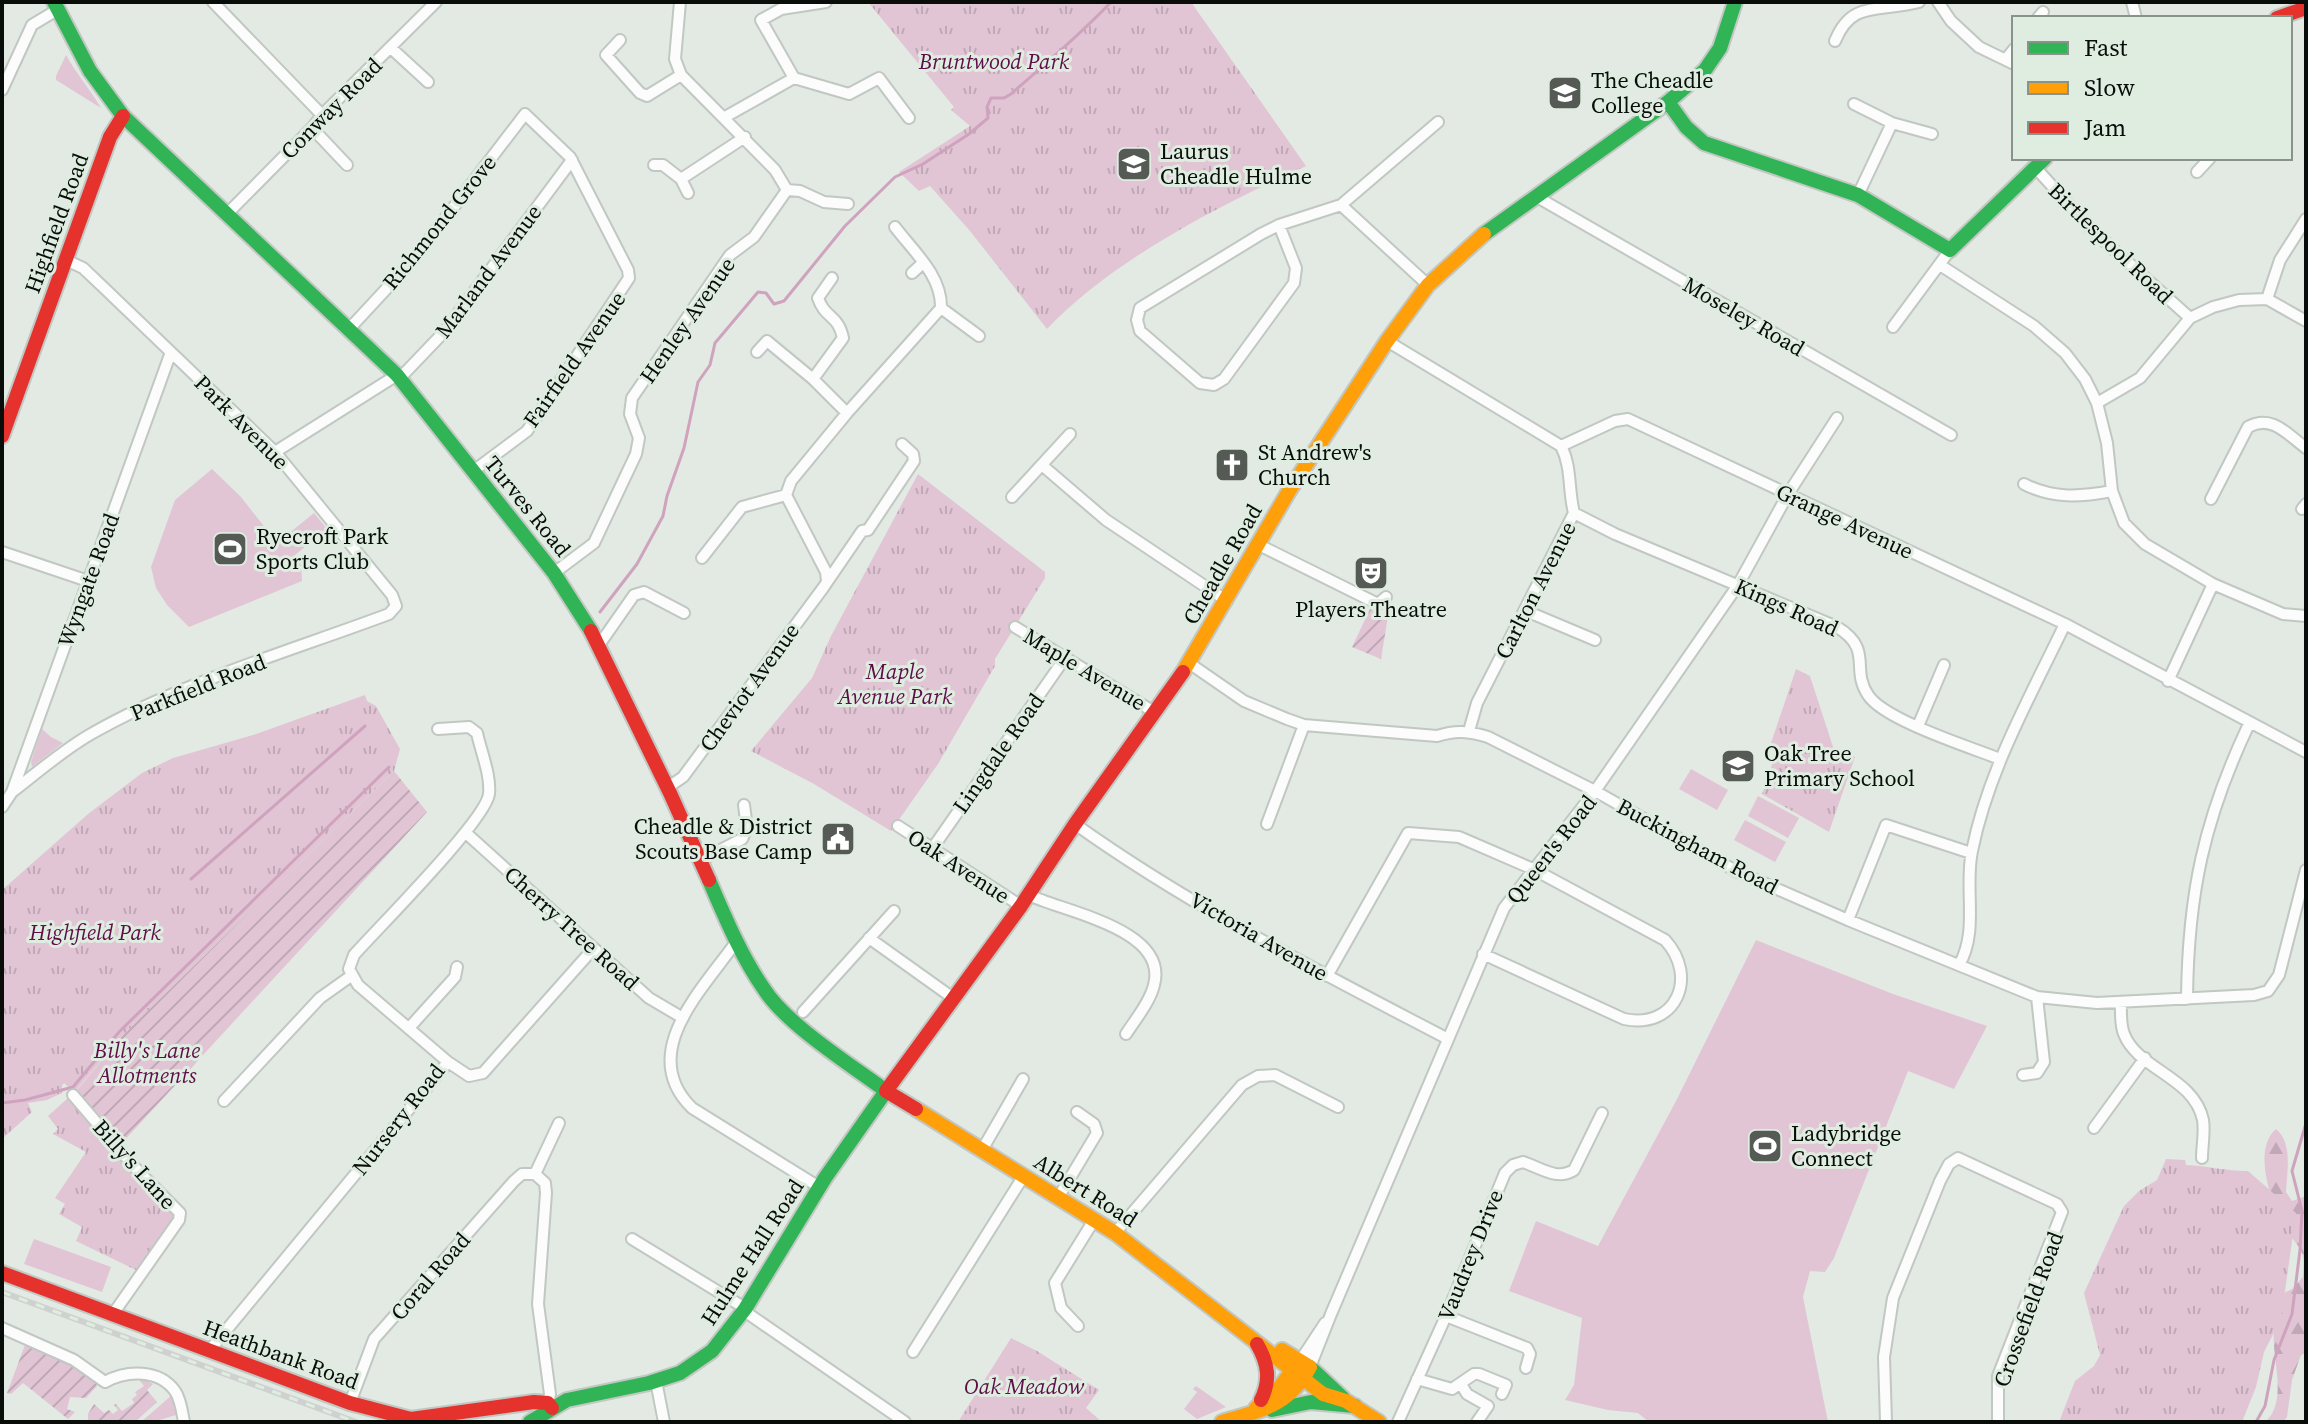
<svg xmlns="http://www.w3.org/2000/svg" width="2308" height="1424" font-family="'Source Serif 4',serif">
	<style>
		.grass { fill: #e1c5d5 }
		.forest { fill: url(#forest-firs) }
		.park { fill: url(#park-tufts) }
		.garden { fill: url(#garden-furrows) }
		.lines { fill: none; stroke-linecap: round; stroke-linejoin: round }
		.stream { stroke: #cfa3be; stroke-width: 3 }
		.street-casing { stroke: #c1c7c2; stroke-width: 14 }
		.fast-casing { stroke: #c1c7c2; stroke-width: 18 }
		.slow-casing { stroke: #c1c7c2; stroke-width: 18 }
		.jam-casing { stroke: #c1c7c2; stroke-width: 18 }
		.street { stroke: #fbfcfb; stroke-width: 10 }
		.fast { stroke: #30b455; stroke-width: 14 }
		.slow { stroke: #ff9f0a; stroke-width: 14 }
		.jam { stroke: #e5322d; stroke-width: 14 }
		.rail-casing { stroke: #ced1cf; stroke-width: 6 }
		.rail { stroke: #dfede1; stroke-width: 3; stroke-dasharray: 9; stroke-linecap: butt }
		.labels { text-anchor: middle; stroke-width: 6; stroke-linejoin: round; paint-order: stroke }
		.park-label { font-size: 22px; font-style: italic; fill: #5e0d48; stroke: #dfede1 }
		.poi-label { font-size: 22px; fill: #090d09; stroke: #dfede1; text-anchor: start }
		.street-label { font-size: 22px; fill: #090d09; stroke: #dfede1 }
	</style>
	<defs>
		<pattern id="forest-firs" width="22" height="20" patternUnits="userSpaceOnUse" patternTransform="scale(2)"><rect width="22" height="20" fill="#e1c5d5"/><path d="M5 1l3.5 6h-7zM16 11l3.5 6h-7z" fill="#c0a8b6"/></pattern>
		<pattern id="park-tufts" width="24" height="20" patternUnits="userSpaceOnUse" patternTransform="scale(2)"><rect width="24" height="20" fill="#e1c5d5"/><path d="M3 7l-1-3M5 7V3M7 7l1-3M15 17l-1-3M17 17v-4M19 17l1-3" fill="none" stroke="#c0a8b6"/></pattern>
		<pattern id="garden-furrows" width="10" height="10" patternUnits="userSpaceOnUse" patternTransform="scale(2)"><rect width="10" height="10" fill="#e1c5d5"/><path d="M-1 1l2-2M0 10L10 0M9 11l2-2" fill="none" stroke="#c0a8b6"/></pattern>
	</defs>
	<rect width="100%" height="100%" fill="#e2eae3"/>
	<path class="grass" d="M 66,55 C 76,73 90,89 101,108 L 56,80 L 56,76 Z
		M 212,469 L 241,497 L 277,543 L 314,513 L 327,529 L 295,555 L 301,564 L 302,581 L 189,627 L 167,605 L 156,588 L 151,567 L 175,500 Z
		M 42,729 L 51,737 L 63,743 L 32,767 L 31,762 Z
		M 1691,769 L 1728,790 L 1717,810 L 1679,789 Z
		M 1758,796 L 1799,818 L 1788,838 L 1748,816 Z
		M 1745,820 L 1786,842 L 1775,862 L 1734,840 Z
		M 1756,940 L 1893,994 L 1987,1026 L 1954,1089 L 1908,1071 L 1834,1258 L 1825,1272 L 1810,1271 L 1803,1297 L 1828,1422 L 1649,1422 L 1638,1413 L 1608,1410 L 1565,1400 L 1574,1385 L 1582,1318 L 1509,1291 L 1536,1221 L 1598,1246 L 1676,1101 Z
		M 34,1239 L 111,1267 L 102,1292 L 24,1264 Z
		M 1196,1386 L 1226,1407 L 1197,1419 L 1184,1409 L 1197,1392 L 1193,1389 Z
		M 172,1395 L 177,1410 L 176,1415 L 153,1422 L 141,1422 Z"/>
	<path class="forest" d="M 2276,1129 C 2293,1143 2287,1172 2286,1192 L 2292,1201 L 2306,1196 L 2306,1353 L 2301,1355 L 2292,1380 L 2287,1417 L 2283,1422 L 2265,1422 C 2289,1401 2271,1358 2274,1330 C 2276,1318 2281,1305 2284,1293 L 2292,1289 L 2303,1277 C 2303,1270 2305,1259 2302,1253 C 2298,1243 2289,1236 2284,1227 C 2271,1203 2252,1149 2276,1129 Z"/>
	<path class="park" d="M 868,2 L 1191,2 L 1306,166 C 1221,204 1111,261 1047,329 L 970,231 L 930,186 L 919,191 L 899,172 L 970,126 L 951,110 L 954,107 Z
		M 918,474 L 1045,572 L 1045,578 L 995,659 L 995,666 L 938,764 L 891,831 L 814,784 L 751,751 L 812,678 L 831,636 Z
		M 1796,669 L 1810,676 L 1833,747 L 1855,757 L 1829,832 L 1762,794 L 1777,750 L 1770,746 Z
		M 365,695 L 367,701 L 376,706 L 400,749 L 394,771 L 123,1035 L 76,1090 L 74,1092 L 64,1083 L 62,1086 L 62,1093 L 47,1100 L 28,1103 L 32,1112 L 2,1139 L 2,890 L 88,814 L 142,773 L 173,758 L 253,735 Z
		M 69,1097 L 144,1185 L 174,1211 L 173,1220 L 136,1270 L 76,1241 L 82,1227 L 59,1214 L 65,1204 L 55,1198 L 86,1152 L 53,1134 L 58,1129 L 48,1116 Z
		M 2166,1159 L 2185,1160 L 2186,1165 C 2207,1166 2226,1171 2248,1171 L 2296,1213 L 2281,1319 L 2264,1352 L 2256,1387 L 2242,1422 L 2059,1422 L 2075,1381 L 2094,1366 L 2100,1355 L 2084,1293 L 2124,1206 L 2139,1191 L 2157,1180 Z
		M 1011,1338 L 1037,1351 L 1099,1390 L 1086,1408 L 1102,1422 L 958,1422 Z"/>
	<path class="garden" d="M 1370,609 L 1388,616 L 1381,659 L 1352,647 Z
		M 394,771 L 427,812 L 121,1144 L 76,1091 L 123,1035 Z
		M 25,1345 L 63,1360 L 96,1378 L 97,1386 L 86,1398 L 70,1397 L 67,1409 L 75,1412 L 68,1419 L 23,1383 L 11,1394 L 7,1393 Z
		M 143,1379 L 153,1384 L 147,1390 L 157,1402 L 135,1422 L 88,1422 L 88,1414 L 94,1404 L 104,1413 L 109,1410 L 113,1414 L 118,1410 L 114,1405 L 116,1404 L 122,1411 L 134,1403 L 132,1399 L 137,1395 L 135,1392 L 144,1386 L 140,1381 Z"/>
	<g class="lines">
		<path class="stream" d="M 600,612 L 637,564 L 663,516 L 667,496 L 684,448 L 698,382 L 710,365 L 715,343 L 758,292 L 766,293 L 774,304 L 784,301 L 845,226 L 895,177 L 923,164 L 969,134 L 988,118 L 987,107 L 991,98 L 1004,98 L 1011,94 C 1045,64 1080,35 1111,2
			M 191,879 L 365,726
			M 2,1103 L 25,1100 L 73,1087 L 119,1032 L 389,767
			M 2256,1422 L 2265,1406 L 2274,1360 L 2292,1314 L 2300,1250 L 2302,1211 L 2292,1171 L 2306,1123"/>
		<g class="street-casing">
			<path id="street" d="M 213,2 L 322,115
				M 1938,2 L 1951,21 L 1979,47 L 2014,64
				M 2132,2 L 2136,18
				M 2038,18 L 2043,12
				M 620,40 L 606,55 L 640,93 L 647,96 L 681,75
				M 1835,41 C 1852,0 1876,13 1919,2
				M 391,48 L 428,82
				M 2006,59 L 2014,49
				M 794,78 L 761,20 L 781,9 L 826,2
				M 2,90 L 32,25 L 57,10
				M 1854,104 L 1892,123 L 1932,134
				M 725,117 L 794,78 L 849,94 L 879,78 L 909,118
				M 312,128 L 347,165
				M 654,165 L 663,165 L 681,179
				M 2034,166 L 2092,230 L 2190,318
				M 2197,172 L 2210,158
				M 787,190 L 800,191 L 824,202 L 848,204
				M 688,193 L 681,179 L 745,137
				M 1858,195 L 1892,123
				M 1537,197 L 1951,435
				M 1341,205 L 1428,285
				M 226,215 L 312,128 L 322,115 L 436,2
				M 1279,225 L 1296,268 L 1294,283 L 1224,379 L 1214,385 L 1200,383 L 1140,331 L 1137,320 L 1140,308 L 1261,234 L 1279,225 L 1341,205 L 1438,122
				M 1940,265 L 2034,326 L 2065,353 L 2085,379 L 2097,403 L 2107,443 L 2112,491 L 2124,523 L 2145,544 L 2213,584 L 2283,614 L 2306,616
				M 912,273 L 923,263
				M 2267,299 L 2280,260 L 2306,219
				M 941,308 L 979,336
				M 1893,327 L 1950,250
				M 350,328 L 414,259 L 525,114 L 570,157 L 628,270 L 629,278 L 527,431 L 472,472
				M 1387,341 L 1561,446 L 1615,421 L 1628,419 L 2065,624 L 2306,752
				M 757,352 L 767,341 L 813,379 L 847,413
				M 400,378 L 445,331 L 572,160
				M 813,379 L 843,338 C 838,314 825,319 818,298 L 832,278
				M 2097,403 L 2140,378 L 2190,318 L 2213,307 L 2239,300 L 2267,299 L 2306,321
				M 275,452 L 397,375
				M 1043,466 L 1106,520 L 1227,601
				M 2024,484 C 2053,499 2080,497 2112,491
				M 1012,497 L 1070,434
				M 2211,499 L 2248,427 C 2272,414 2287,434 2306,448
				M 2302,509 L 2306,504
				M 1574,513 L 1615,534 L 1837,627 C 1874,650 1850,668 1868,695 C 1884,720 1970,747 2000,759
				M 1259,545 L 1378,604 L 1386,597
				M 2,552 L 88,581
				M 702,558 L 742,507 L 786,495
				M 554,573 L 594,543 L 636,454 L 639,438 L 630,414 L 632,398 L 730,255 L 754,237 L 787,190 L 775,170 L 681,75 L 675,59 L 680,2
				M 827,581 L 826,572 L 786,495 L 791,481 L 847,413 L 941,308 C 942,276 914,252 895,227
				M 1526,611 L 1595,640
				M 1015,627 L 1154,712
				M 599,645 L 634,595 L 644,592 L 684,613
				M 1189,663 L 1244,701 L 1287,719 L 1304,725 L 1437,736 C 1456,730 1468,731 1488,737 L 1595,791 L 1736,871 L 1848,920 L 2037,997 L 2097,1003 L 2254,995 L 2268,991 L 2279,975 L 2306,870
				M 2168,681 L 2213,584
				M 1918,726 L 1944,665
				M 1469,731 L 1477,703 L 1574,513 C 1568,490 1572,467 1561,446
				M 667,788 L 683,777 L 823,588 L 862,531 L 868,530 L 914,461 L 913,454 L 902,444
				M 12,792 C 38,772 63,750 91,734 C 180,683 293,650 389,614 L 396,606 L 392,595 L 275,452 L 102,286 L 83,268 L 66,260
				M 2,807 L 12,792 L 171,352
				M 1075,824 C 1191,907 1322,973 1448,1039
				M 1267,824 L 1304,725
				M 898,826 L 1021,906
				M 466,833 L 649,998 L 683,1018
				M 932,849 L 1065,658
				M 701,860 L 742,839 L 747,828 L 744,805
				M 1029,895 C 1064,912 1169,929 1154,985 C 1150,1002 1135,1020 1126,1034
				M 1848,920 L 1886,825 L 1971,853
				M 869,938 L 953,998
				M 736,942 C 703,989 636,1053 692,1108 L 819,1187
				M 1959,965 C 1979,931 1964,888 1972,851 C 1988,771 2030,697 2065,624
				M 1327,976 L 1408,833 L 1459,837 L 1533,869 L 1665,940 C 1699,977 1676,1030 1624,1019 L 1483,954
				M 2187,999 C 2188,894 2204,819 2249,724
				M 2121,1002 C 2121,1013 2120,1024 2124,1034 C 2138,1070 2194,1077 2203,1120 C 2205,1132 2202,1146 2202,1158
				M 803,1012 L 894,911
				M 409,1028 L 455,977 L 457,967
				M 448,1062 L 469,1076 L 483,1073 L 593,949
				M 2023,1075 L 2037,1073 L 2044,1062 L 2037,997
				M 73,1095 L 138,1171 L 180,1213 L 179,1220 L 113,1314
				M 224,1101 L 320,998 L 351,976
				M 2094,1128 L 2145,1058
				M 982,1150 L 1023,1079
				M 535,1174 L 545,1183 L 546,1193 L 538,1304 L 550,1394 L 548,1403
				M 535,1174 L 559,1123
				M 1058,1198 L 1097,1133 L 1094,1124 L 1077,1112
				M 1115,1233 L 1242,1085 L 1258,1076 L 1275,1075 L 1338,1107
				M 632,1239 L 740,1305 L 750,1315 L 905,1422
				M 1446,1316 L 1527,1348 L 1530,1354 L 1526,1368
				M 1078,1326 L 1061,1308 L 1055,1283 L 1094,1220
				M 2,1328 L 74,1360 L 105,1382 C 127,1370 159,1369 175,1391 C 181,1400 182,1412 184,1422
				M 209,1351 L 448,1062 L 358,985 L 349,969 L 354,955 C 377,929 486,820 489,794 C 491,775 481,752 477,733 L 469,727 L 438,729
				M 913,1352 L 1023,1177
				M 1300,1361 L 1325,1323
				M 1310,1367 L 1331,1314 L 1504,908 L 1595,791 L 1738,585 L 1788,494 L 1837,418
				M 1417,1379 L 1452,1389 L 1474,1374 L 1479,1374 L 1506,1385 L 1502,1394
				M 656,1381 L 664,1422
				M 1461,1384 L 1467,1394 L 1488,1406 L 1477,1422
				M 350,1403 L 374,1339 L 514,1181 L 522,1174 L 535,1174
				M 1398,1422 L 1446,1316 L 1505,1173 L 1513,1165 L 1523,1162 C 1541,1168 1557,1181 1574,1170 L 1602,1113
				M 1886,1422 L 1884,1357 L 1893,1298 L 1940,1181 L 1949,1164 L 1958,1158 L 2057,1204 L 2062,1212 L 1998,1376 L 1998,1422"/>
		</g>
		<g class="fast-casing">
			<path id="fast" d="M 54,2 L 90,71 L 123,116 L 397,375 L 554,573 L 591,631
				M 1668,102 L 1686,127 L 1704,143 L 1858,195 L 1950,250 L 2045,158
				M 1484,234 L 1668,102 L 1705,70 L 1720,48 L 1735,2
				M 1310,1367 L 1343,1398
				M 1272,1410 L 1311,1402 L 1355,1406
				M 530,1422 L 567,1400 L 649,1383 L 680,1373 L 712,1351 L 745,1309 L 825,1178 L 886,1091 C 851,1065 787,1025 764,989 C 741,956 725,917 709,880"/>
		</g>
		<g class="slow-casing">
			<path id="slow" d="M 1183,672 L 1289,491 L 1387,341 L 1428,285 L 1484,234
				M 916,1109 L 1115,1233 L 1305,1380
				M 1305,1380 L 1323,1394 L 1346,1401 L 1379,1422
				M 1256,1408 L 1278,1389 L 1300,1361
				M 1222,1422 C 1262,1410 1289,1406 1310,1367 L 1282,1350"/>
		</g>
		<g class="jam-casing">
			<path id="jam" d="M 2277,18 L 2306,8
				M 2,436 L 110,137 L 123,116
				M 591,631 L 670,793 L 709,880
				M 916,1109 L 886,1091 L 1021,906 L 1075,824 L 1183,672
				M 2,1273 L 350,1403 L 411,1419 L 534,1402 L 548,1403 L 552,1408
				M 1257,1344 C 1268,1363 1271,1380 1261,1400"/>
		</g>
		<use href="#street" class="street"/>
		<use href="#fast" class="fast"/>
		<use href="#slow" class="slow"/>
		<use href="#jam" class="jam"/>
		<g class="rail-casing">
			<path id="rail" d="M 2,1292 L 356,1422"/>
		</g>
		<use href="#rail" class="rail"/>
	</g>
	<defs>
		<g id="university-square" transform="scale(1.8)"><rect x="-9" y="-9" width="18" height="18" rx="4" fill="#555a55" stroke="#dfede1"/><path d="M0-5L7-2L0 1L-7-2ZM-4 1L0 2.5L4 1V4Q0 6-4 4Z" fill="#fff"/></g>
		<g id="school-square" transform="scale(1.8)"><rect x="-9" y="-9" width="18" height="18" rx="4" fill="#555a55" stroke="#dfede1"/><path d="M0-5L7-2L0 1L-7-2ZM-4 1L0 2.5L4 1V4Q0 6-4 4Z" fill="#fff"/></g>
		<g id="church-square" transform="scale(1.8)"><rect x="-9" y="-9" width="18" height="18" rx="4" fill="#555a55" stroke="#dfede1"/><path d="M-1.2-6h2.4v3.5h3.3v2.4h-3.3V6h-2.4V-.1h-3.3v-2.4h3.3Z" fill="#fff"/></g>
		<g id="stadium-square" transform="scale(1.8)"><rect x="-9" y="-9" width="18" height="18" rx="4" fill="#555a55" stroke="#dfede1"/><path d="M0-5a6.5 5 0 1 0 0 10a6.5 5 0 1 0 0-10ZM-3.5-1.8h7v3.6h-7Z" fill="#fff"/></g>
		<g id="theatre-square" transform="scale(1.8)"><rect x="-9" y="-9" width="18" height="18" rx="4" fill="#555a55" stroke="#dfede1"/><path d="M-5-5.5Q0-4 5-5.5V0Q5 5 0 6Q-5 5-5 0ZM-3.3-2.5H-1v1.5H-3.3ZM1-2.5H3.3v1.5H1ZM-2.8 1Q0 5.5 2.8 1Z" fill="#fff"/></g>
		<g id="civic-square" transform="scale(1.8)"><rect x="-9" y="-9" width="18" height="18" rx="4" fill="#555a55" stroke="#dfede1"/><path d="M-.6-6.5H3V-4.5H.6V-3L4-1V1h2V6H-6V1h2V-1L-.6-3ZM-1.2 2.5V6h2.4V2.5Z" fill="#fff"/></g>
	</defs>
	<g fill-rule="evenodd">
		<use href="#university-square" x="1565" y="93"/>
		<use href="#school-square" x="1134" y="164"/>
		<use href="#church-square" x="1232" y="465"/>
		<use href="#stadium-square" x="230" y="549"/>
		<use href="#theatre-square" x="1371" y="573"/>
		<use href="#school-square" x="1738" y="766"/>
		<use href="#civic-square" x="838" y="839"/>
		<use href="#stadium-square" x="1765" y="1146"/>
	</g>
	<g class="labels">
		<g class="park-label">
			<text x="994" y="69">Bruntwood Park</text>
			<text x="895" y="679">Maple<tspan x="895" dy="25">Avenue Park</tspan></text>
			<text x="95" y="940">Highfield Park</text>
			<text x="147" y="1058">Billy's Lane<tspan x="147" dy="25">Allotments</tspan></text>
			<text x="1024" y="1394">Oak Meadow</text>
		</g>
		<g class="poi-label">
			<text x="1591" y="88">The Cheadle<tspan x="1591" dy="25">College</tspan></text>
			<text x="1160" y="159">Laurus<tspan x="1160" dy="25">Cheadle Hulme</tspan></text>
			<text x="1258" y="460">St Andrew's<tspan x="1258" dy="25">Church</tspan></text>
			<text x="256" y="544">Ryecroft Park<tspan x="256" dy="25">Sports Club</tspan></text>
			<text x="1371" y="617" text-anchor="middle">Players Theatre</text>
			<text x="1764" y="761">Oak Tree<tspan x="1764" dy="25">Primary School</tspan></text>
			<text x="812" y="834" text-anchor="end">Cheadle &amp; District<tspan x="812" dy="25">Scouts Base Camp</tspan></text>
			<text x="1791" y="1141">Ladybridge<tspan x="1791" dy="25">Connect</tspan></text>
		</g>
		<g class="street-label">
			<text transform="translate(331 108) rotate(-45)" y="8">Conway Road</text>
			<text transform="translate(439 222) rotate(-51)" y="8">Richmond Grove</text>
			<text transform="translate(56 223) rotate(-70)" y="8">Highfield Road</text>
			<text transform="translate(2111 243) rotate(44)" y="8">Birtlespool Road</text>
			<text transform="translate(488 271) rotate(-53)" y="8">Marland Avenue</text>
			<text transform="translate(1744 316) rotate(30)" y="8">Moseley Road</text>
			<text transform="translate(687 320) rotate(-55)" y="8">Henley Avenue</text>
			<text transform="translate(574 359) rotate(-55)" y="8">Fairfield Avenue</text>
			<text transform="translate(242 422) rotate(45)" y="8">Park Avenue</text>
			<text transform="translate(528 506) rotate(51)" y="8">Turves Road</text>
			<text transform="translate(1845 521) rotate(25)" y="8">Grange Avenue</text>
			<text transform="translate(1222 564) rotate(-60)" y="8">Cheadle Road</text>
			<text transform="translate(88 580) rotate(-70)" y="8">Wyngate Road</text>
			<text transform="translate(1535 590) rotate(-63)" y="8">Carlton Avenue</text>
			<text transform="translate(1787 607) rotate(24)" y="8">Kings Road</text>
			<text transform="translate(1085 669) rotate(31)" y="8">Maple Avenue</text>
			<text transform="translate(198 687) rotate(-22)" y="8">Parkfield Road</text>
			<text transform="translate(749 687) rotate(-54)" y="8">Cheviot Avenue</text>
			<text transform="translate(998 753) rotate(-55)" y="8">Lingdale Road</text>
			<text transform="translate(1698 846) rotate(28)" y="8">Buckingham Road</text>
			<text transform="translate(1551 849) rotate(-52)" y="8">Queen's Road</text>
			<text transform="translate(959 866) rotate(33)" y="8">Oak Avenue</text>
			<text transform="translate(572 928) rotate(42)" y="8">Cherry Tree Road</text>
			<text transform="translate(1259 936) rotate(30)" y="8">Victoria Avenue</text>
			<text transform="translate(398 1119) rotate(-52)" y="8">Nursery Road</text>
			<text transform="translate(135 1164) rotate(48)" y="8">Billy's Lane</text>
			<text transform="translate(1086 1190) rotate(32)" y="8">Albert Road</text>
			<text transform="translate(752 1252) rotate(-57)" y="8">Hulme Hall Road</text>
			<text transform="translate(1470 1255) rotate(-68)" y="8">Vaudrey Drive</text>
			<text transform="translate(430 1276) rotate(-49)" y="8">Coral Road</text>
			<text transform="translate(2028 1309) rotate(-70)" y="8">Crossefield Road</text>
			<text transform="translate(281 1354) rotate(20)" y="8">Heathbank Road</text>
		</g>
	</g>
	<rect width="2308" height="1424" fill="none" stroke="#090d09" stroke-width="8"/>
	<rect x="2012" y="16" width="280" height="144" fill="#dfede1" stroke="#89938b" stroke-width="2"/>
	<rect x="2028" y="42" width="40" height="12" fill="#30b455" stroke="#89938b" stroke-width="2"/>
	<text x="2084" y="56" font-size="24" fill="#090d09">Fast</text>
	<rect x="2028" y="82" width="40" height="12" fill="#ff9f0a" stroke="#89938b" stroke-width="2"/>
	<text x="2084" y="96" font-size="24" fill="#090d09">Slow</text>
	<rect x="2028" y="122" width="40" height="12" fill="#e5322d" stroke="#89938b" stroke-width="2"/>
	<text x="2084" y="136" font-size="24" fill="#090d09">Jam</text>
</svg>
